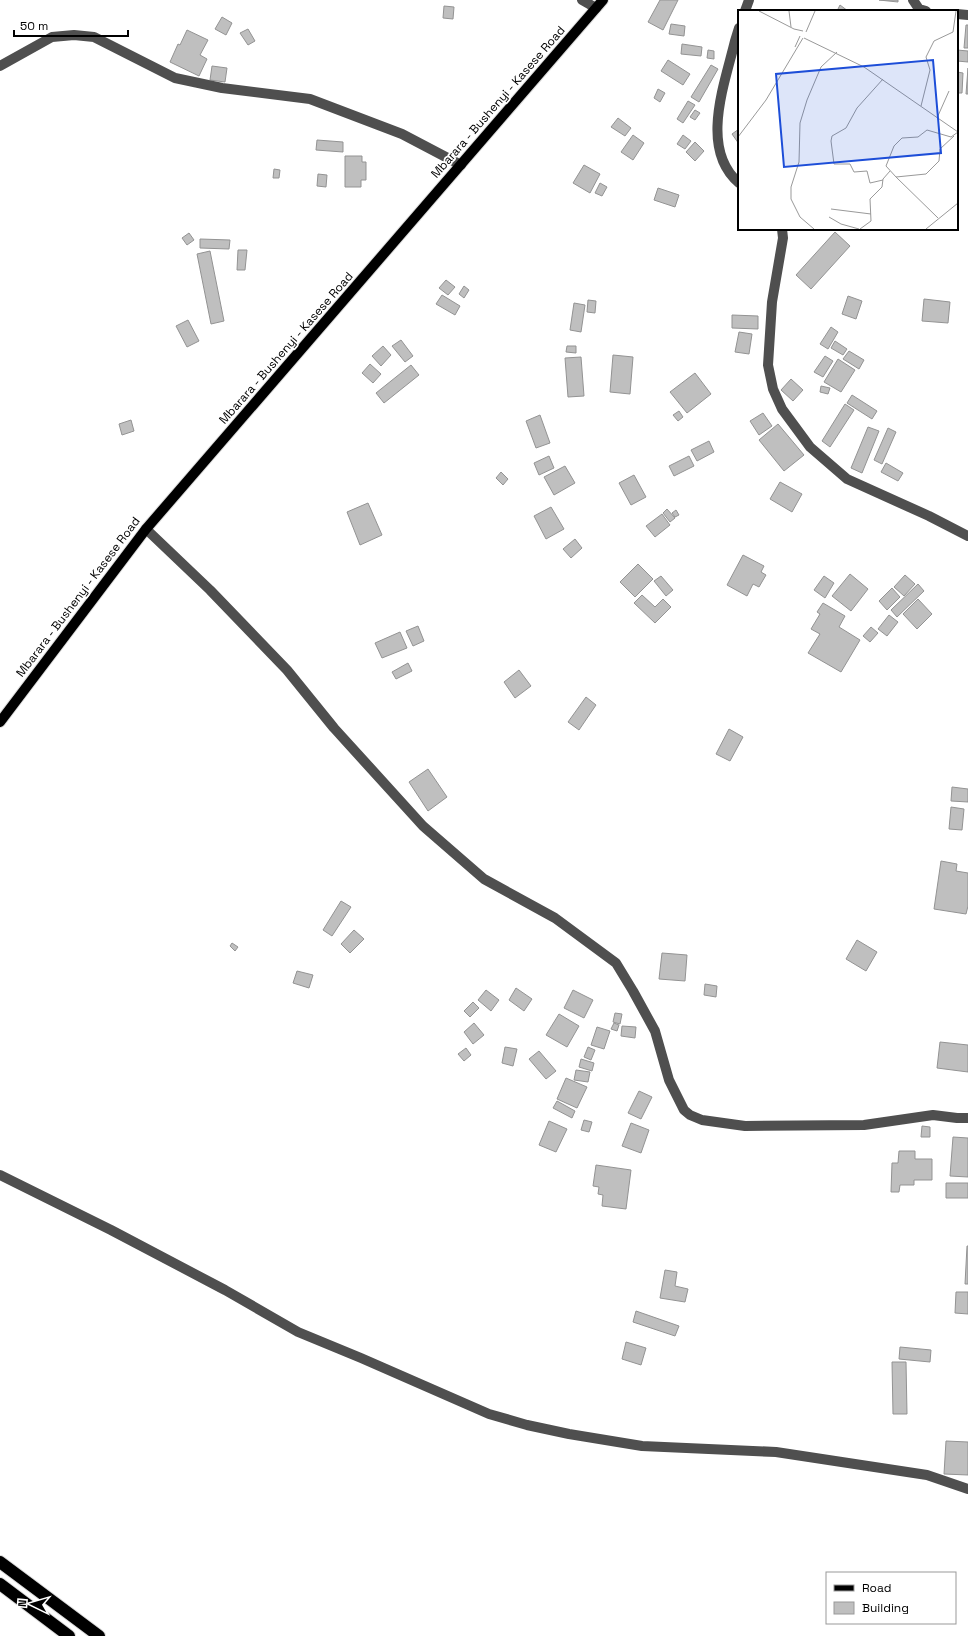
<svg xmlns="http://www.w3.org/2000/svg" width="968" height="1636" font-family="'Space Grotesk',sans-serif">
	<style>
		.building { fill: #bfbfbf; stroke: #939393 }
		.lines { fill: none; stroke-linecap: round; stroke-linejoin: round }
		.major-casing { stroke: #dbdbdb; stroke-width: 12 }
		.highway-casing { stroke: #dbdbdb; stroke-width: 14 }
		.minor { stroke: #4f4f4f; stroke-width: 10 }
		.major { stroke: #000; stroke-width: 10 }
		.highway { stroke: #000; stroke-width: 12 }
		.labels { text-anchor: middle; stroke-width: 3.5; stroke-linejoin: round; paint-order: stroke }
		.street-label { font-size: 12px; fill: #000; stroke: #fff }
		.inset-road { fill: none; stroke: #999; stroke-width: 1 }
		.view { fill: #1d4ed8; fill-opacity: 0.15; stroke: #1d4ed8; stroke-width: 2 }
		.inset-edge { fill: none; stroke: #000; stroke-width: 2 }
	</style>
	<rect width="100%" height="100%" fill="#fff"/>
	<path class="building" d="M 660,0 L 678,0 L 663,30 L 648,22 Z
		M 879,0 L 898,0 L 898,2 Z
		M 840,5 L 848,11 L 837,11 Z
		M 444,6 L 454,7 L 453,19 L 443,18 Z
		M 222,17 L 232,23 L 226,35 L 215,29 Z
		M 671,24 L 685,26 L 684,36 L 669,34 Z
		M 966,25 L 968,25 L 968,48 L 964,48 Z
		M 248,29 L 255,41 L 248,45 L 240,33 Z
		M 187,30 L 208,40 L 200,55 L 207,59 L 199,76 L 170,62 L 178,44 L 180,45 Z
		M 682,44 L 702,47 L 701,56 L 681,54 Z
		M 708,50 L 714,51 L 714,59 L 707,58 Z
		M 957,50 L 968,51 L 968,62 L 957,61 Z
		M 668,60 L 690,74 L 683,85 L 661,71 Z
		M 711,65 L 718,69 L 699,102 L 691,97 Z
		M 212,66 L 227,68 L 225,82 L 210,80 Z
		M 968,68 L 968,94 L 966,94 Z
		M 957,72 L 963,73 L 962,93 L 957,93 Z
		M 658,89 L 665,93 L 660,102 L 654,98 Z
		M 688,101 L 695,105 L 683,123 L 677,119 Z
		M 695,110 L 700,113 L 695,120 L 690,117 Z
		M 618,118 L 631,128 L 625,136 L 611,127 Z
		M 739,129 L 739,144 L 732,134 Z
		M 633,135 L 644,143 L 633,160 L 621,152 Z
		M 683,135 L 691,141 L 685,149 L 677,144 Z
		M 317,140 L 343,142 L 343,152 L 316,150 Z
		M 695,142 L 704,151 L 695,161 L 686,152 Z
		M 345,156 L 362,156 L 362,162 L 366,162 L 366,180 L 361,180 L 361,187 L 345,187 Z
		M 584,165 L 600,174 L 590,193 L 573,183 Z
		M 274,169 L 280,170 L 279,178 L 273,178 Z
		M 318,174 L 327,175 L 326,187 L 317,186 Z
		M 600,183 L 607,187 L 602,196 L 595,193 Z
		M 658,188 L 679,195 L 675,207 L 654,200 Z
		M 835,232 L 850,246 L 811,289 L 796,275 Z
		M 189,233 L 194,240 L 187,245 L 182,238 Z
		M 200,239 L 230,240 L 229,249 L 200,248 Z
		M 238,250 L 247,250 L 245,270 L 237,270 Z
		M 210,251 L 224,321 L 211,324 L 197,254 Z
		M 446,280 L 455,287 L 448,295 L 439,288 Z
		M 464,286 L 469,290 L 464,298 L 459,294 Z
		M 442,295 L 460,306 L 455,315 L 436,304 Z
		M 848,296 L 862,301 L 856,319 L 842,314 Z
		M 924,299 L 950,302 L 948,323 L 922,321 Z
		M 588,300 L 596,301 L 595,313 L 587,312 Z
		M 574,303 L 585,305 L 581,332 L 570,330 Z
		M 732,315 L 758,316 L 758,329 L 732,328 Z
		M 188,320 L 199,341 L 187,347 L 176,326 Z
		M 831,327 L 838,332 L 828,349 L 820,344 Z
		M 739,332 L 752,334 L 749,354 L 735,352 Z
		M 401,340 L 413,356 L 405,362 L 392,346 Z
		M 835,341 L 847,349 L 843,355 L 831,348 Z
		M 383,346 L 391,355 L 381,366 L 372,356 Z
		M 567,346 L 576,346 L 576,353 L 566,352 Z
		M 849,351 L 864,360 L 859,369 L 843,359 Z
		M 613,355 L 633,357 L 630,394 L 610,392 Z
		M 825,356 L 833,361 L 823,377 L 814,372 Z
		M 581,357 L 584,396 L 568,397 L 565,358 Z
		M 838,359 L 855,370 L 841,392 L 824,382 Z
		M 370,364 L 381,374 L 373,383 L 362,373 Z
		M 411,365 L 419,375 L 384,403 L 376,393 Z
		M 695,373 L 711,394 L 687,413 L 670,392 Z
		M 791,379 L 803,390 L 793,401 L 781,390 Z
		M 821,386 L 830,388 L 828,394 L 820,392 Z
		M 852,395 L 877,411 L 872,419 L 847,403 Z
		M 845,404 L 854,410 L 830,447 L 822,441 Z
		M 679,411 L 683,417 L 678,421 L 673,415 Z
		M 763,413 L 772,426 L 759,435 L 750,421 Z
		M 540,415 L 550,443 L 536,448 L 526,421 Z
		M 131,420 L 134,431 L 122,435 L 119,424 Z
		M 778,424 L 804,455 L 784,471 L 759,440 Z
		M 868,427 L 879,431 L 862,473 L 851,468 Z
		M 888,428 L 896,432 L 882,464 L 874,460 Z
		M 709,441 L 714,452 L 697,461 L 691,450 Z
		M 549,456 L 554,468 L 539,475 L 534,463 Z
		M 689,456 L 694,466 L 674,476 L 669,466 Z
		M 886,463 L 903,473 L 898,481 L 881,472 Z
		M 565,466 L 575,483 L 554,495 L 544,477 Z
		M 501,472 L 508,479 L 503,485 L 496,478 Z
		M 634,475 L 646,497 L 631,505 L 619,483 Z
		M 780,482 L 802,494 L 792,512 L 770,499 Z
		M 368,503 L 382,535 L 360,545 L 347,512 Z
		M 551,507 L 564,529 L 546,539 L 534,516 Z
		M 667,509 L 675,518 L 670,522 L 663,513 Z
		M 676,510 L 679,515 L 675,517 L 672,513 Z
		M 662,514 L 670,525 L 655,537 L 646,526 Z
		M 575,539 L 582,548 L 571,558 L 563,549 Z
		M 743,555 L 764,566 L 761,572 L 766,575 L 759,587 L 753,584 L 747,596 L 727,585 Z
		M 638,564 L 653,579 L 635,597 L 620,582 Z
		M 850,574 L 868,589 L 851,611 L 832,596 Z
		M 905,575 L 915,584 L 904,596 L 894,587 Z
		M 661,576 L 673,590 L 666,596 L 654,581 Z
		M 824,576 L 834,583 L 825,598 L 814,590 Z
		M 918,584 L 924,591 L 897,617 L 891,610 Z
		M 892,588 L 900,597 L 887,610 L 879,601 Z
		M 642,595 L 655,607 L 663,599 L 671,607 L 655,623 L 634,603 Z
		M 918,599 L 932,614 L 917,629 L 903,614 Z
		M 823,603 L 845,616 L 839,627 L 860,640 L 841,672 L 808,653 L 820,634 L 811,629 L 820,614 L 817,612 Z
		M 889,615 L 898,622 L 887,636 L 878,629 Z
		M 418,626 L 424,641 L 413,646 L 406,631 Z
		M 871,627 L 878,633 L 870,642 L 863,636 Z
		M 400,632 L 407,648 L 382,658 L 375,643 Z
		M 408,663 L 412,671 L 396,679 L 392,672 Z
		M 519,670 L 531,686 L 515,698 L 504,682 Z
		M 586,697 L 596,705 L 579,730 L 568,722 Z
		M 729,729 L 743,737 L 730,761 L 716,754 Z
		M 428,769 L 447,797 L 428,811 L 409,782 Z
		M 952,787 L 968,789 L 968,802 L 951,801 Z
		M 951,807 L 964,809 L 962,830 L 949,829 Z
		M 941,861 L 957,864 L 956,871 L 968,873 L 968,906 L 966,914 L 934,909 Z
		M 341,901 L 351,907 L 332,936 L 323,930 Z
		M 354,930 L 364,939 L 350,953 L 341,944 Z
		M 857,940 L 877,952 L 866,971 L 846,959 Z
		M 232,943 L 238,947 L 235,951 L 230,946 Z
		M 662,953 L 687,955 L 685,981 L 659,979 Z
		M 297,971 L 313,975 L 309,988 L 293,983 Z
		M 705,984 L 717,986 L 716,997 L 704,995 Z
		M 516,988 L 532,999 L 524,1011 L 509,1000 Z
		M 486,990 L 499,1000 L 491,1011 L 478,1000 Z
		M 573,990 L 593,1000 L 584,1018 L 564,1008 Z
		M 473,1002 L 479,1008 L 470,1017 L 464,1011 Z
		M 615,1013 L 622,1014 L 620,1024 L 613,1022 Z
		M 559,1014 L 579,1026 L 567,1047 L 546,1035 Z
		M 474,1023 L 484,1035 L 473,1044 L 464,1032 Z
		M 614,1023 L 619,1025 L 617,1031 L 611,1029 Z
		M 622,1026 L 636,1027 L 635,1038 L 621,1036 Z
		M 597,1027 L 610,1031 L 604,1049 L 591,1045 Z
		M 940,1042 L 968,1045 L 968,1072 L 937,1068 Z
		M 505,1047 L 517,1049 L 513,1066 L 502,1063 Z
		M 588,1047 L 595,1050 L 591,1060 L 584,1057 Z
		M 466,1048 L 471,1055 L 464,1061 L 458,1054 Z
		M 539,1051 L 556,1071 L 546,1079 L 529,1059 Z
		M 581,1059 L 594,1063 L 592,1071 L 579,1067 Z
		M 576,1070 L 590,1072 L 588,1082 L 574,1080 Z
		M 566,1078 L 587,1087 L 577,1108 L 557,1099 Z
		M 639,1091 L 652,1097 L 641,1119 L 628,1113 Z
		M 557,1101 L 575,1111 L 572,1118 L 553,1108 Z
		M 584,1120 L 592,1122 L 589,1132 L 581,1130 Z
		M 549,1121 L 567,1129 L 556,1152 L 539,1145 Z
		M 631,1123 L 649,1130 L 641,1153 L 622,1146 Z
		M 922,1126 L 930,1127 L 930,1137 L 921,1137 Z
		M 953,1137 L 968,1138 L 968,1177 L 950,1176 Z
		M 899,1151 L 915,1151 L 915,1159 L 932,1159 L 932,1180 L 914,1180 L 914,1185 L 900,1185 L 899,1192 L 891,1192 L 892,1163 L 898,1163 Z
		M 596,1165 L 631,1170 L 626,1209 L 602,1206 L 603,1195 L 598,1194 L 599,1187 L 593,1186 Z
		M 946,1183 L 968,1183 L 968,1198 L 946,1198 Z
		M 967,1246 L 968,1246 L 968,1284 L 965,1284 Z
		M 665,1270 L 677,1272 L 675,1286 L 688,1289 L 685,1302 L 660,1298 Z
		M 956,1292 L 968,1292 L 968,1314 L 955,1313 Z
		M 636,1311 L 679,1326 L 675,1336 L 633,1322 Z
		M 626,1342 L 646,1348 L 641,1365 L 622,1359 Z
		M 900,1347 L 931,1350 L 930,1362 L 899,1359 Z
		M 892,1362 L 906,1362 L 907,1414 L 893,1414 Z
		M 946,1441 L 968,1442 L 968,1475 L 944,1474 Z"/>
	<g class="lines">
		<g class="major-casing">
			<path id="major" d="M 0,722 L 146,529 L 603,0"/>
		</g>
		<g class="highway-casing">
			<path id="highway" d="M 0,1562 L 99,1636
				M 0,1584 L 69,1636"/>
		</g>
		<path class="minor" d="M 582,0 L 596,8
			M 913,0 L 919,9 L 926,11
			M 745,11 L 749,0
			M 957,14 L 968,15
			M 739,28 L 735,41 C 725,83 699,149 739,183
			M 0,66 L 52,37 L 74,35 L 94,37 L 175,78 L 222,88 L 310,99 L 402,134 L 461,165
			M 782,229 L 783,238 L 772,302 L 768,365 L 773,389 L 782,409 L 810,447 L 847,479 L 929,516 L 968,536
			M 146,529 L 210,590 L 287,670 L 334,728 L 423,826 L 484,879 L 555,918 L 616,963 L 633,991 L 655,1031 L 669,1080 L 684,1110 L 690,1115 L 702,1120 L 745,1126 L 864,1125 L 933,1115 L 957,1118 L 968,1118
			M 0,1175 L 111,1230 L 225,1290 L 298,1332 L 361,1358 L 489,1414 L 527,1425 L 569,1434 L 642,1446 L 776,1452 L 927,1475 L 968,1489"/>
		<use href="#major" class="major"/>
		<use href="#highway" class="highway"/>
	</g>
	<g class="labels">
		<g class="street-label">
			<text transform="translate(498 102) rotate(-49)" y="4">Mbarara - Bushenyi - Kasese Road</text>
			<text transform="translate(286 348) rotate(-49)" y="4">Mbarara - Bushenyi - Kasese Road</text>
			<text transform="translate(78 597) rotate(-53)" y="4">Mbarara - Bushenyi - Kasese Road</text>
		</g>
	</g>
	<g transform="translate(738 10)">
		<rect width="220" height="220" fill="#fff"/>
		<path class="inset-road" d="M 21,1 L 56,19 L 65,21M 51,1 L 53,17M 68,22 L 77,1M 66,28 L 126,57 L 220,122M 57,37 L 62,26M 183,96 L 192,60 L 188,47 L 196,31 L 215,22 L 218,1M 199,108 L 211,81M 216,126 L 202,139 L 201,151 L 188,164 L 158,167 L 148,156 L 156,136 L 164,128 L 180,127 L 189,120 L 213,127 L 220,122M 0,127 L 28,90 L 65,28M 158,167 L 200,208M 145,170 L 132,173 L 129,161 L 116,162 L 112,154 L 96,154 L 93,131 L 94,126 L 108,118 L 119,98 L 145,69M 93,199 L 133,204M 91,207 L 103,214 L 121,219M 76,219 L 62,207 L 53,189 L 53,177 L 61,152 L 62,113 L 69,90 L 83,57 L 99,42M 122,219 L 133,211 L 132,189 L 144,177 L 145,169 L 152,161M 188,219 L 220,193"/>
		<path class="view" d="M 195,50 L 203,143 L 46,157 L 38,64 Z"/>
		<rect width="220" height="220" class="inset-edge"/>
	</g>
	<rect x="826" y="1572" width="130" height="52" fill="#ffffff" stroke="#999999"/>
	<rect x="834" y="1585" width="20" height="6" fill="#000000" stroke="#999999"/>
	<text x="862" y="1592" font-size="12" fill="#000000">Road</text>
	<rect x="834" y="1602" width="20" height="12" fill="#bfbfbf" stroke="#999999"/>
	<text x="862" y="1612" font-size="12" fill="#000000">Building</text>
	<g transform="translate(32 1604) rotate(275)" stroke="#ffffff" stroke-width="3" paint-order="stroke">
	<path d="M0-3L7 15L0 10L-7 15Z" fill="#000000"/>
	<text y="-6" font-size="11" font-weight="bold" text-anchor="middle" fill="#000000">N</text>
	</g>
	<path d="M14 30v6h114v-6" fill="none" stroke="#000000" stroke-width="2"/>
	<text x="20" y="30" font-size="12" fill="#000000" stroke="#ffffff" stroke-width="3" paint-order="stroke">50 m</text>
</svg>
